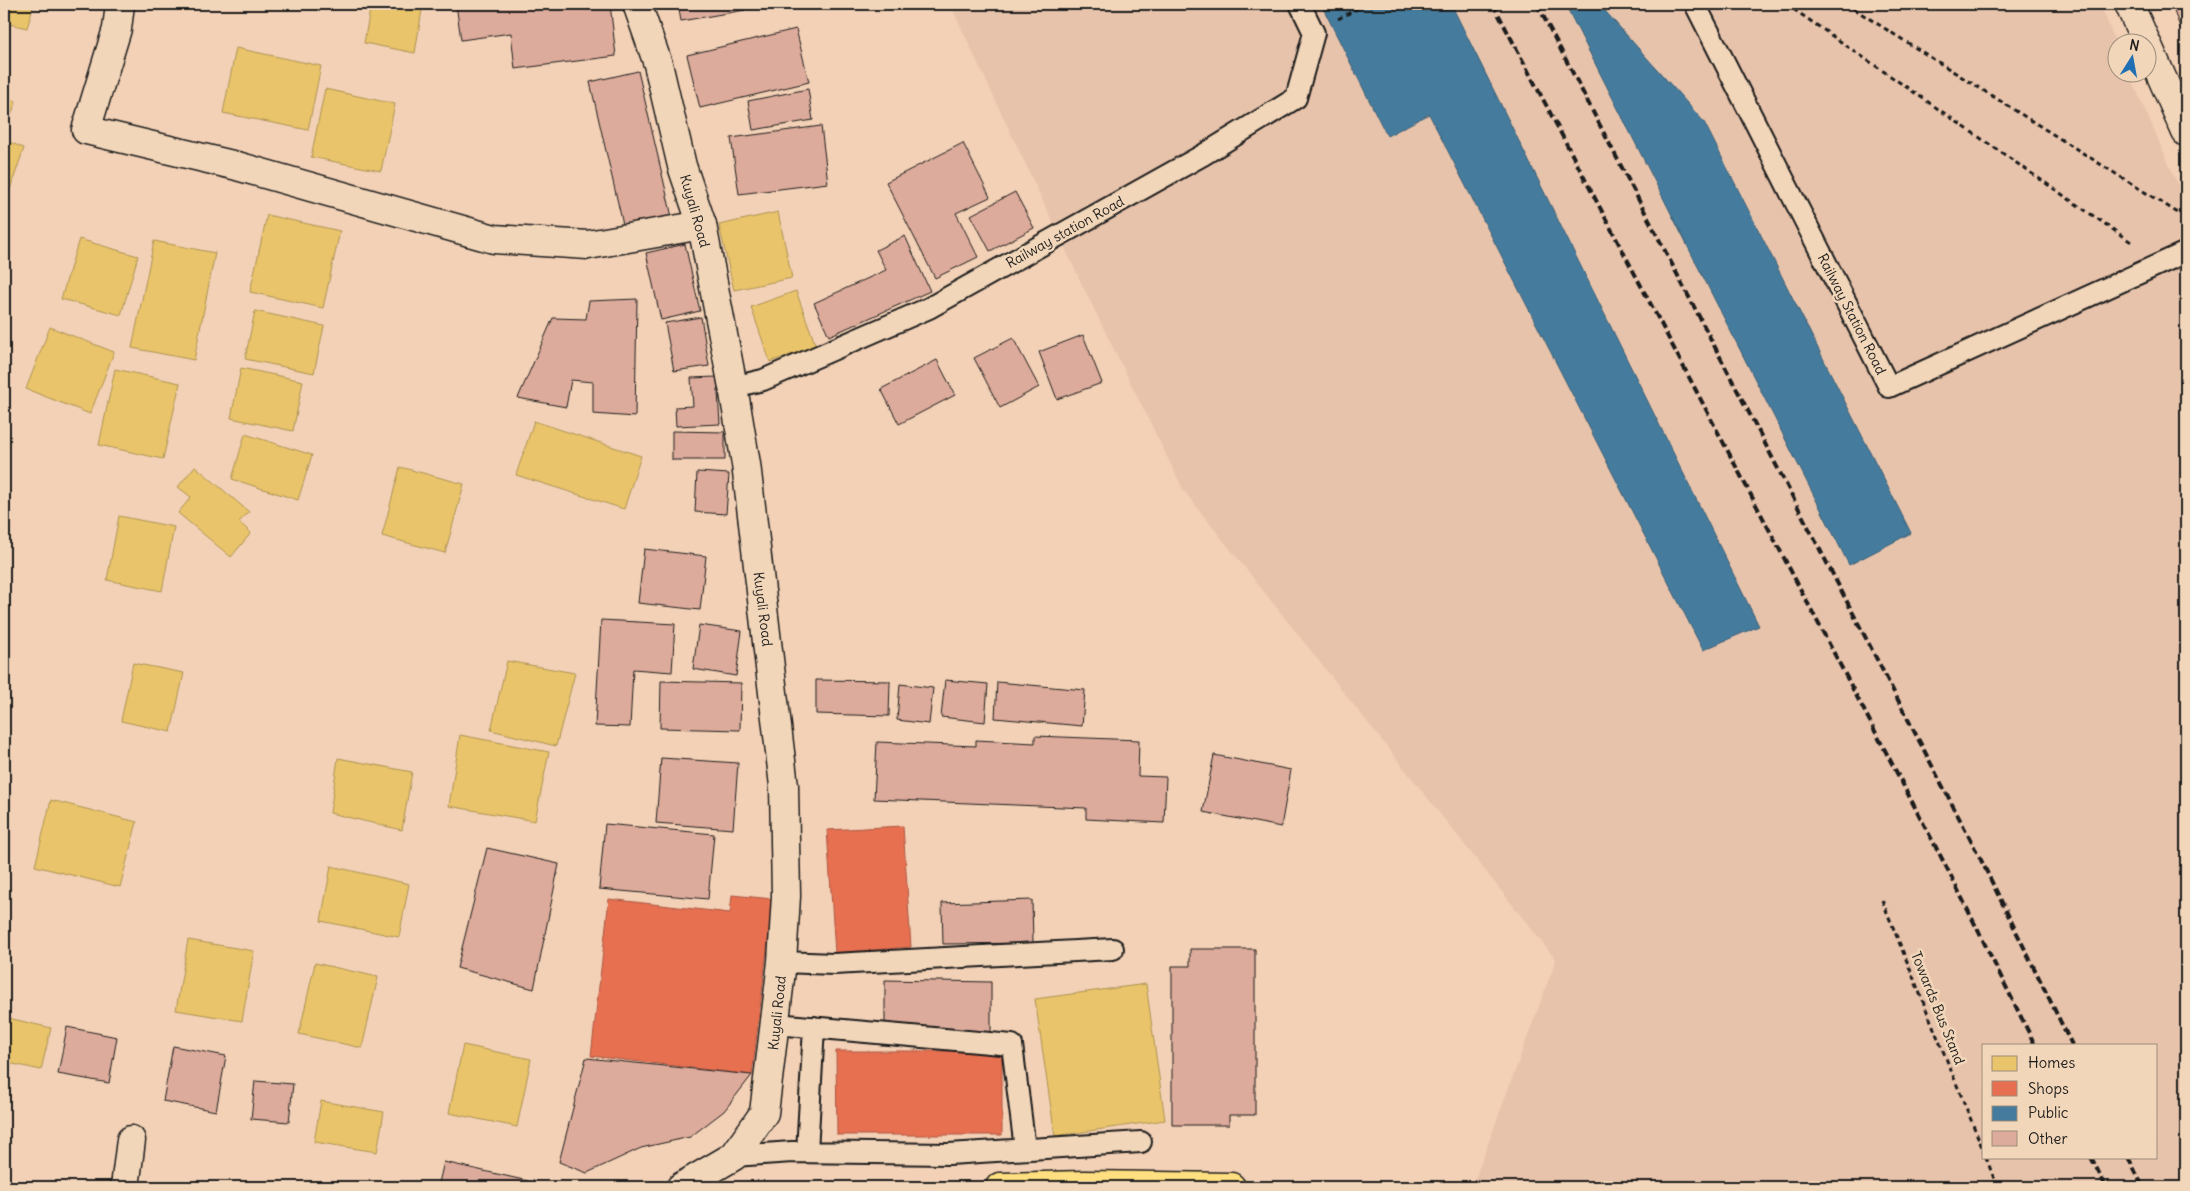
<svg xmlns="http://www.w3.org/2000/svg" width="2190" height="1191" font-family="Delius,sans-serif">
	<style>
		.built { fill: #e8c3ab; fill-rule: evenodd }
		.homes { fill: #e9c46a; stroke: #ac9253 }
		.shops { fill: #e76f51; stroke: #aa5641 }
		.public { fill: #457b9d; stroke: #395e76 }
		.building { fill: #ddab9b; stroke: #1c1c1c }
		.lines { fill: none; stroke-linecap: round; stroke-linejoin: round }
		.service-casing { stroke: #1c1c1c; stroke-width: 24 }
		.minor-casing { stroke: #1c1c1c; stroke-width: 31 }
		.secondary-casing { stroke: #1c1c1c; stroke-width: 31 }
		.primary-casing { stroke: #1c1c1c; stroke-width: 31 }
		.path { stroke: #1c1c1c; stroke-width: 3; stroke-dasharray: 5 4; stroke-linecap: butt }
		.service { stroke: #f2d6b9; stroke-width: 20 }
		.minor { stroke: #f2d6b9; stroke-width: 28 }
		.secondary { stroke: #f2d6b9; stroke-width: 28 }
		.primary { stroke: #ffdf80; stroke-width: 28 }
		.rail { stroke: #1c1c1c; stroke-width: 4; stroke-dasharray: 8 4; stroke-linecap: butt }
		.labels { text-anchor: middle; stroke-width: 5; stroke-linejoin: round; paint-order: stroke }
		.street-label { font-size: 14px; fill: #1c1c1c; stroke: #f2d6b9 }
	</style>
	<rect width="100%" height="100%" fill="#f3d1b6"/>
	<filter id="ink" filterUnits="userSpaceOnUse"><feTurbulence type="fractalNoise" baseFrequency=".02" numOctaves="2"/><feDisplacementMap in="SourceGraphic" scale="10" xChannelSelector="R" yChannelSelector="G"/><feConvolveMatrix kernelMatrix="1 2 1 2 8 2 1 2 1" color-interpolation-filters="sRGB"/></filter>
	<g filter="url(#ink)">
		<path class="built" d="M 950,4 L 2100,4 L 2117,45 L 2118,72 L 2129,73 L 2186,203 L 2186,1187 L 1472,1187 L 1556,960 L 1184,491 L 1086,293 ZM 1984,1045 L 2156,1045 L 2156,1157 L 1984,1157 Z"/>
		<path class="homes" d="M 4,4 L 34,4 L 27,28 L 4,23 Z
			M 371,4 L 423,4 L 415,53 L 364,43 Z
			M 236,48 L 321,66 L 308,130 L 223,113 Z
			M 325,89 L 395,104 L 381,171 L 311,157 Z
			M 4,97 L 16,101 L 4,136 Z
			M 4,140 L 24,148 L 4,207 Z
			M 778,212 L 792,278 L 734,290 L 719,225 Z
			M 267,215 L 340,231 L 323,308 L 250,292 Z
			M 79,239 L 138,256 L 121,315 L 61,299 Z
			M 154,241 L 215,253 L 194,360 L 132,348 Z
			M 4,277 L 9,278 L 4,302 Z
			M 796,291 L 816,346 L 770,362 L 751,307 Z
			M 255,311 L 324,326 L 314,373 L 245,359 Z
			M 50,327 L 114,352 L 90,414 L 26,389 Z
			M 241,368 L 303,381 L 293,431 L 231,418 Z
			M 115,369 L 180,383 L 163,459 L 99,445 Z
			M 534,421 L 641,456 L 624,509 L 516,475 Z
			M 245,434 L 312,455 L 298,500 L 232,479 Z
			M 195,466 L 249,512 L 239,522 L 251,533 L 231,557 L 178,513 L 191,497 L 178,487 Z
			M 400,467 L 464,484 L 445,553 L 382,536 Z
			M 119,516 L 174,527 L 162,591 L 107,580 Z
			M 507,661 L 575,673 L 556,746 L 491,730 Z
			M 133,663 L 184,673 L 171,732 L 121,721 Z
			M 460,735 L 549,752 L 535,821 L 449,806 Z
			M 338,758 L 412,772 L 402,830 L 330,813 Z
			M 51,800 L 137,822 L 120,887 L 35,866 Z
			M 331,866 L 409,884 L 399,937 L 321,921 Z
			M 188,940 L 254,951 L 242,1021 L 176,1010 Z
			M 315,963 L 378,977 L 362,1048 L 299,1034 Z
			M 1146,984 L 1165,1120 L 1055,1136 L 1035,999 Z
			M 4,1017 L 51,1028 L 41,1070 L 4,1062 Z
			M 463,1045 L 531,1059 L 517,1127 L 449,1113 Z
			M 321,1101 L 384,1112 L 377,1152 L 314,1142 Z"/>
		<path class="shops" d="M 903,826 L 911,947 L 835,953 L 827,830 Z
			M 732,895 L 773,899 L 752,1075 L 591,1056 L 609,899 L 730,913 Z
			M 836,1051 L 1002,1051 L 1002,1135 L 837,1135 Z"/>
		<path class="public" d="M 1321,4 L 1451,4 L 1759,626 L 1703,650 L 1429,114 L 1387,136 Z
			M 1565,4 L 1603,4 L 1606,12 L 1704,122 L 1911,533 L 1849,565 Z"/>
		<path class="building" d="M 456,4 L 610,4 L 616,56 L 515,69 L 511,33 L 461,40 Z
			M 678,4 L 744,4 L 745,10 L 681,21 Z
			M 2171,4 L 2186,4 L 2186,42 Z
			M 796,29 L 809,82 L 700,108 L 687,55 Z
			M 638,71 L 672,217 L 624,229 L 590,82 Z
			M 808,89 L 813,120 L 753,130 L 748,101 Z
			M 821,126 L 828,183 L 739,194 L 731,138 Z
			M 963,143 L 990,197 L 956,213 L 978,257 L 935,278 L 886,182 Z
			M 1015,192 L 1034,228 L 990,251 L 971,215 Z
			M 905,236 L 930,291 L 829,336 L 814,303 L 886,270 L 876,250 Z
			M 685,244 L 700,311 L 661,320 L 646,253 Z
			M 637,299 L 635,417 L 593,414 L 593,382 L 571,380 L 566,407 L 518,398 L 553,318 L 586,319 L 589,301 Z
			M 701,317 L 709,366 L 674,371 L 665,323 Z
			M 1083,335 L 1102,383 L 1057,399 L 1039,352 Z
			M 1013,338 L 1039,387 L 1000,408 L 974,358 Z
			M 937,360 L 955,395 L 899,424 L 881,389 Z
			M 717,377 L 720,424 L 676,426 L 675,407 L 693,406 L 691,378 Z
			M 672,431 L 725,432 L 725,460 L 672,460 Z
			M 697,472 L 729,474 L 726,514 L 695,512 Z
			M 644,549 L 706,556 L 700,610 L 638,603 Z
			M 601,620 L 675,624 L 672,672 L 633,669 L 630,727 L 595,726 Z
			M 699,625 L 742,631 L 736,676 L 693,669 Z
			M 816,680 L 890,681 L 889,716 L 816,714 Z
			M 945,680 L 988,684 L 985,722 L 941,717 Z
			M 661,681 L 741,683 L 740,730 L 660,728 Z
			M 997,682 L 1085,690 L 1082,726 L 995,718 Z
			M 900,684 L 933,688 L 929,724 L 897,720 Z
			M 1035,736 L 1139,740 L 1138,776 L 1166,777 L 1164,823 L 1086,819 L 1086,808 L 874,799 L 877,742 L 976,746 L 976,740 L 1035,743 Z
			M 1214,755 L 1291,770 L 1281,827 L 1203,812 Z
			M 661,758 L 738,763 L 733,829 L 656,823 Z
			M 605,824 L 714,834 L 708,899 L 599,889 Z
			M 487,848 L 559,864 L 534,989 L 457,968 Z
			M 1032,900 L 1033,943 L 943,944 L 942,903 Z
			M 1190,949 L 1255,949 L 1255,1115 L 1229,1115 L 1229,1125 L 1172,1125 L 1172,966 L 1190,966 Z
			M 885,980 L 991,982 L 991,1033 L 885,1031 Z
			M 67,1027 L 117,1037 L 109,1083 L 58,1074 Z
			M 173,1046 L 226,1056 L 216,1111 L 163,1101 Z
			M 586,1058 L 752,1075 L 724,1111 L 690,1137 L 641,1148 L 587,1173 L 559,1162 Z
			M 255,1081 L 293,1084 L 289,1122 L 251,1119 Z
			M 444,1162 L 528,1181 L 526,1187 L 438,1187 Z"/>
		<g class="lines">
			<g class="service-casing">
				<path id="service" d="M 1695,4 L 1889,387 L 2186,252
					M 733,387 L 763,380 L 929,308 L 1203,155 L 1296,98 L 1314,33 L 1300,4
					M 782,962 L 834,964 L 1113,949
					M 776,1024 L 1012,1045 L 1025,1149
					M 807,1152 L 814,1027
					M 734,1156 L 792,1152 L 949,1154 L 1141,1142"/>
			</g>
			<g class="minor-casing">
				<path id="minor" d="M 120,4 L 117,29 L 86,130 L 237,166 L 494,239 L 588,245 L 702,225
					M 125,1187 L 131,1140"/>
			</g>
			<g class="secondary-casing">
				<path id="secondary" d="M 637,4 L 658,64 L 682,166 L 702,225 L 733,387 L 746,464 L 784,786 L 786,896 L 782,962 L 764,1113 L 734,1156 L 681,1187
					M 2129,4 L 2146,42
					M 2148,46 L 2186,132"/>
			</g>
			<g class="primary-casing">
				<path id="primary" d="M 1000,1187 L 1085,1185 L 1231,1187"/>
			</g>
			<path class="path" d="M 1786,4 L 2134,244
				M 1846,4 L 2186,218
				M 1338,19 L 1366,4
				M 1882,900 L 1984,1152
				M 1986,1157 L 1997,1187"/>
			<use href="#service" class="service"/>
			<use href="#minor" class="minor"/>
			<use href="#secondary" class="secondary"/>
			<use href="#primary" class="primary"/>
			<path class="rail" d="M 1493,4 L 1950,874 L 2035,1045
				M 1537,4 L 1982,862 L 2072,1045
				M 2091,1157 L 2106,1187
				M 2128,1157 L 2143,1187"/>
		</g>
	</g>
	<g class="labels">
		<g class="street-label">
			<text transform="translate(695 211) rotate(74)" y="5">Kuyali Road</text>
			<text transform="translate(1065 232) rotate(-29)" y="5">Railway station Road</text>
			<text transform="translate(1852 314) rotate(63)" y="5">Railway Station Road</text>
			<text transform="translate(763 609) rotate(83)" y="5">Kuyali Road</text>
			<text transform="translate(1938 1008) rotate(68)" y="5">Towards Bus Stand</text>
			<text transform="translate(777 1013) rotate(-84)" y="5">Kuyali Road</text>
		</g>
	</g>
	<rect width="2190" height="1191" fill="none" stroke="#f2d6b9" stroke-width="20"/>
	<rect x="10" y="10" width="2170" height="1171" fill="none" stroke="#1c1c1c" stroke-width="2" filter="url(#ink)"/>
	<rect x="1982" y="1044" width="175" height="115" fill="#f2d6b9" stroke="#9c8c7a"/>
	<rect x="1992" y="1056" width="25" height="15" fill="#e9c46a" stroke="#9c8c7a"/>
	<text x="2028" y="1068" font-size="15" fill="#1c1c1c">Homes</text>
	<rect x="1992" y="1081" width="25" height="15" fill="#e76f51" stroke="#9c8c7a"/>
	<text x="2028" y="1094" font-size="15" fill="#1c1c1c">Shops</text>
	<rect x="1992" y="1106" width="25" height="15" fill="#457b9d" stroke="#9c8c7a"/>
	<text x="2028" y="1118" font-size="15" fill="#1c1c1c">Public</text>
	<rect x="1992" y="1131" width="25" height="15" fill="#ddab9b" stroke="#9c8c7a"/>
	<text x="2028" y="1144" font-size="15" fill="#1c1c1c">Other</text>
	<g transform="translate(2132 58) rotate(11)"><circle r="24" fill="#f2d6b9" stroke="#9c8c7a"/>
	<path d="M0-4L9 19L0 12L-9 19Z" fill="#1f6fb2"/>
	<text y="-8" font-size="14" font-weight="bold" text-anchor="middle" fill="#1c1c1c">N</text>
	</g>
</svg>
